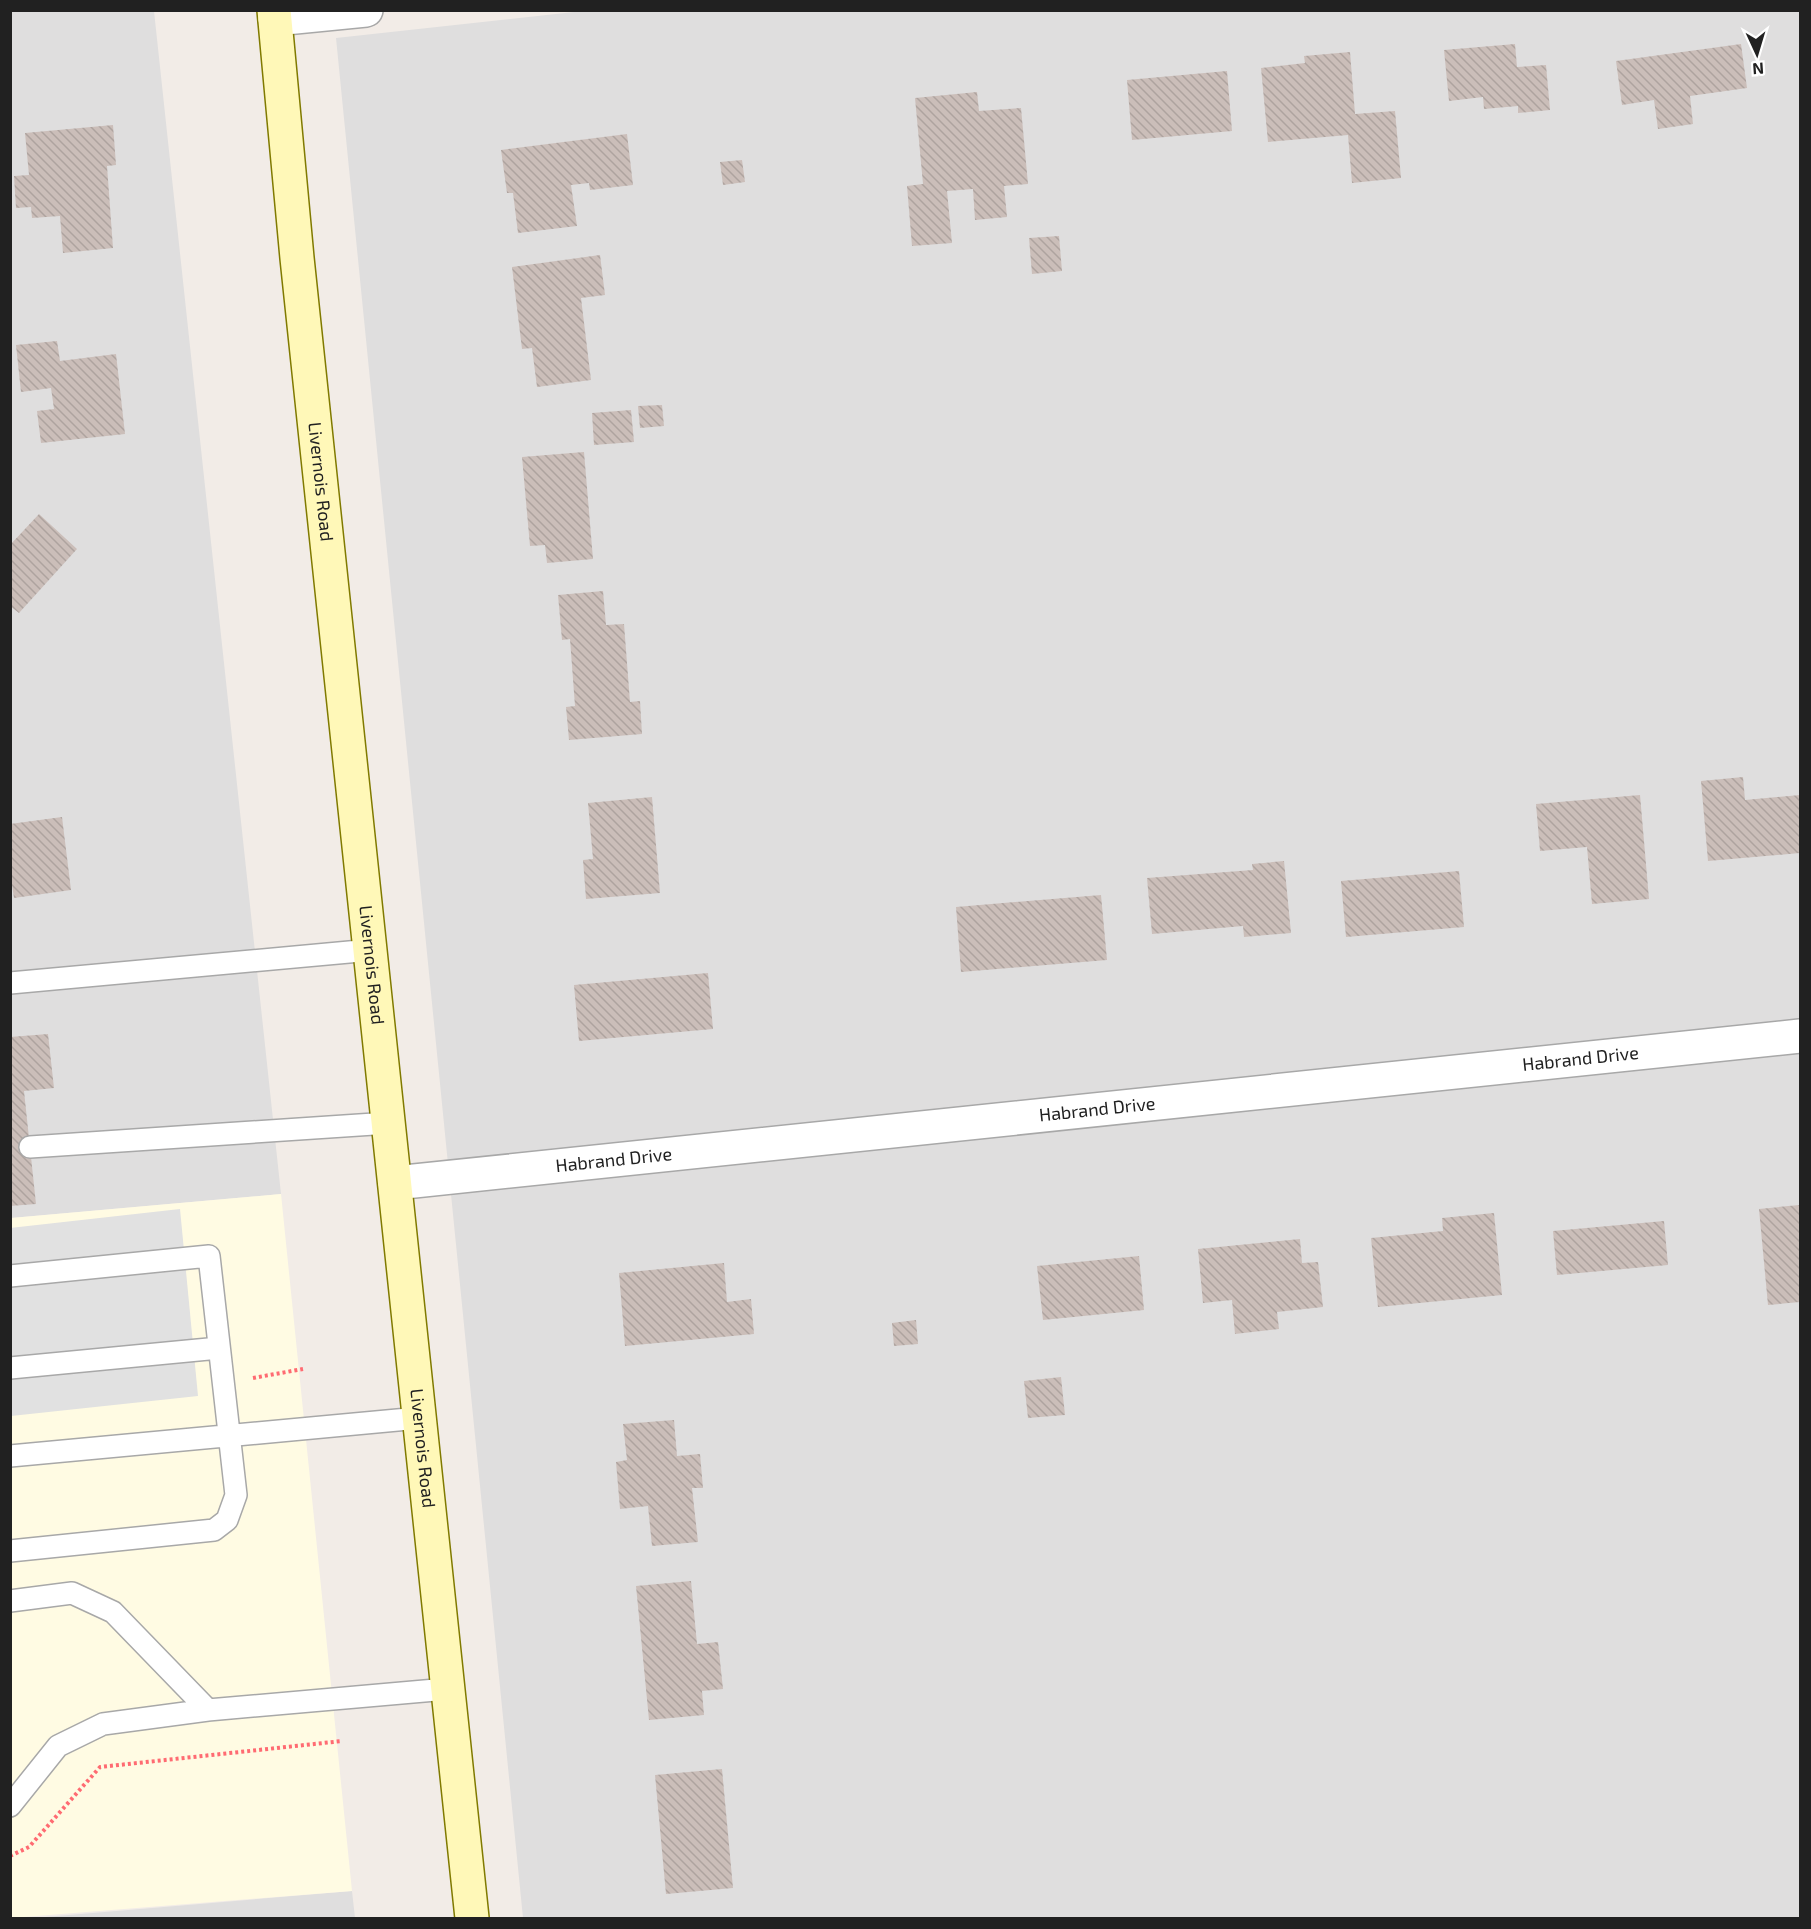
<svg xmlns="http://www.w3.org/2000/svg" width="1811" height="1929" font-family="'Exo 2',sans-serif">
	<style>
		.residential { fill: #dfdede }
		.education { fill: #fffbe3 }
		.parking { fill: #e1e1e1 }
		.building { fill: url(#building-back-hatch) }
		.lines { fill: none; stroke-linecap: round; stroke-linejoin: round }
		.service-casing { stroke: #a8a8a8; stroke-width: 24 }
		.minor-casing { stroke: #a8a8a8; stroke-width: 36 }
		.secondary-casing { stroke: #807a00; stroke-width: 36 }
		.path { stroke: #ff6b72; stroke-width: 4; stroke-dasharray: 3 3; stroke-linecap: butt }
		.service { stroke: #fff; stroke-width: 21 }
		.minor { stroke: #fff; stroke-width: 33 }
		.secondary { stroke: #fff8b8; stroke-width: 33 }
		.labels { text-anchor: middle; stroke-width: 5; stroke-linejoin: round; paint-order: stroke }
		.street-label { font-size: 18px; fill: #212121; stroke: #fff }
	</style>
	<defs>
		<pattern id="building-back-hatch" width="6" height="6" patternUnits="userSpaceOnUse" patternTransform="scale(1.5)"><rect width="6" height="6" fill="#cbbeb9"/><path d="M-1 5l2 2M0 0l6 6M5-1l2 2" fill="none" stroke="#aea39f"/></pattern>
	</defs>
	<rect width="100%" height="100%" fill="#f2ece7"/>
	<path class="residential" d="M 592,10 L 1800,11 L 1800,1918 L 523,1918 L 336,38 Z
		M 11,11 L 154,11 L 281,1194 L 11,1218 Z
		M 352,1891 L 355,1918 L 33,1918 Z"/>
	<path class="education" d="M 281,1194 L 352,1891 L 11,1918 L 11,1218 Z"/>
	<path class="parking" d="M 180,1209 L 198,1396 L 11,1416 L 10,1228 Z"/>
	<path class="building" d="M 1515,44 L 1517,67 L 1546,65 L 1550,110 L 1518,113 L 1518,106 L 1484,109 L 1483,97 L 1449,101 L 1444,50 Z
		M 1741,44 L 1747,88 L 1690,96 L 1693,124 L 1658,129 L 1654,100 L 1622,105 L 1616,61 Z
		M 1350,52 L 1355,114 L 1395,111 L 1401,178 L 1352,183 L 1348,135 L 1268,142 L 1261,68 L 1305,63 L 1304,56 Z
		M 1227,71 L 1232,131 L 1132,140 L 1127,80 Z
		M 977,92 L 979,111 L 1021,108 L 1028,184 L 1004,186 L 1007,217 L 975,220 L 973,189 L 947,191 L 952,243 L 912,246 L 907,186 L 923,184 L 915,98 Z
		M 113,125 L 116,165 L 107,166 L 113,248 L 63,253 L 60,216 L 32,218 L 31,207 L 16,208 L 14,176 L 29,175 L 25,133 Z
		M 627,134 L 633,185 L 590,190 L 589,183 L 571,185 L 577,226 L 518,233 L 513,193 L 507,193 L 501,150 Z
		M 742,160 L 745,182 L 723,185 L 720,162 Z
		M 1059,236 L 1062,271 L 1032,274 L 1029,238 Z
		M 600,255 L 605,295 L 581,298 L 591,380 L 537,387 L 532,348 L 522,349 L 512,267 Z
		M 57,341 L 60,361 L 116,354 L 125,434 L 41,443 L 37,411 L 54,409 L 51,388 L 21,392 L 16,345 Z
		M 662,405 L 664,426 L 640,428 L 638,406 Z
		M 631,410 L 634,442 L 594,445 L 592,413 Z
		M 584,452 L 593,559 L 547,563 L 545,545 L 530,546 L 522,457 Z
		M 39,514 L 77,549 L 19,613 L 10,606 L 10,545 Z
		M 603,591 L 606,625 L 624,624 L 630,702 L 640,701 L 642,734 L 569,740 L 566,707 L 575,706 L 570,639 L 562,640 L 558,595 Z
		M 1743,777 L 1745,800 L 1800,795 L 1800,853 L 1708,861 L 1701,781 Z
		M 1640,795 L 1649,899 L 1592,904 L 1587,847 L 1540,851 L 1536,804 Z
		M 652,797 L 660,893 L 586,899 L 583,860 L 593,859 L 588,803 Z
		M 62,817 L 71,890 L 14,898 L 10,872 L 10,824 Z
		M 1284,861 L 1291,933 L 1244,937 L 1243,926 L 1152,934 L 1147,878 L 1253,870 L 1252,864 Z
		M 1459,871 L 1464,927 L 1346,937 L 1341,881 Z
		M 1101,895 L 1107,960 L 961,972 L 956,907 Z
		M 708,973 L 713,1029 L 579,1041 L 574,985 Z
		M 48,1034 L 54,1088 L 24,1091 L 36,1204 L 10,1206 L 10,1037 Z
		M 1799,1205 L 1800,1302 L 1768,1305 L 1759,1209 Z
		M 1494,1213 L 1502,1295 L 1378,1307 L 1371,1238 L 1443,1231 L 1442,1218 Z
		M 1664,1221 L 1668,1265 L 1557,1275 L 1553,1231 Z
		M 1300,1239 L 1302,1263 L 1318,1262 L 1323,1307 L 1277,1312 L 1279,1329 L 1235,1334 L 1232,1300 L 1203,1303 L 1198,1249 Z
		M 1139,1256 L 1144,1310 L 1043,1320 L 1037,1266 Z
		M 724,1263 L 727,1302 L 751,1299 L 754,1334 L 625,1346 L 619,1273 Z
		M 916,1320 L 918,1344 L 894,1346 L 892,1323 Z
		M 1061,1377 L 1065,1415 L 1028,1418 L 1024,1381 Z
		M 674,1420 L 677,1456 L 700,1454 L 703,1488 L 692,1488 L 698,1542 L 652,1546 L 648,1506 L 620,1509 L 616,1462 L 627,1460 L 623,1424 Z
		M 691,1581 L 697,1644 L 718,1642 L 723,1689 L 702,1691 L 704,1715 L 649,1720 L 636,1586 Z
		M 722,1769 L 733,1888 L 666,1894 L 655,1775 Z"/>
	<g class="lines">
		<g class="service-casing">
			<path id="service" d="M 10,983 L 371,950
				M 30,1147 L 389,1123
				M 10,1276 L 209,1256 L 236,1495 L 227,1520 L 214,1530 L 10,1551
				M 10,1368 L 219,1348
				M 10,1456 L 419,1418
				M 10,1601 L 72,1593 L 113,1612 L 208,1710
				M 10,1806 L 58,1746 L 103,1724 L 208,1710 L 447,1689"/>
		</g>
		<g class="minor-casing">
			<g id="minor">
				<path d="M 275,19 L 366,10"/>
				<path id="s1" d="M 395,1183 L 1800,1036"/>
			</g>
		</g>
		<g class="secondary-casing">
			<g id="secondary">
				<path id="s2" d="M 274,10 L 297,258 L 472,1918"/>
			</g>
		</g>
		<path class="path" d="M 253,1378 L 303,1369
			M 10,1856 L 29,1847 L 100,1767 L 342,1741"/>
		<use href="#service" class="service"/>
		<use href="#minor" class="minor"/>
		<use href="#secondary" class="secondary"/>
	</g>
	<g class="labels">
		<g class="street-label">
			<text dy="6" stroke="none"><textPath href="#s2" startOffset="474">Livernois Road</textPath></text>
			<text dy="6" stroke="none"><textPath href="#s2" startOffset="960">Livernois Road</textPath></text>
			<text dy="6" stroke="none"><textPath href="#s1" startOffset="1192">Habrand Drive</textPath></text>
			<text dy="6" stroke="none"><textPath href="#s1" startOffset="706">Habrand Drive</textPath></text>
			<text dy="6" stroke="none"><textPath href="#s1" startOffset="220">Habrand Drive</textPath></text>
			<text dy="6" stroke="none"><textPath href="#s2" startOffset="1446">Livernois Road</textPath></text>
		</g>
	</g>
	<rect width="1811" height="1929" fill="none" stroke="#212121" stroke-width="24"/>
	<g transform="translate(1757 54) rotate(176)" stroke="#ffffff" stroke-width="4.5" paint-order="stroke">
	<path d="M0-4.5L10 22L0 15L-10 22Z" fill="#212121"/>
	<text y="-9" font-size="16" font-weight="bold" text-anchor="middle" fill="#212121">N</text>
	</g>
</svg>
